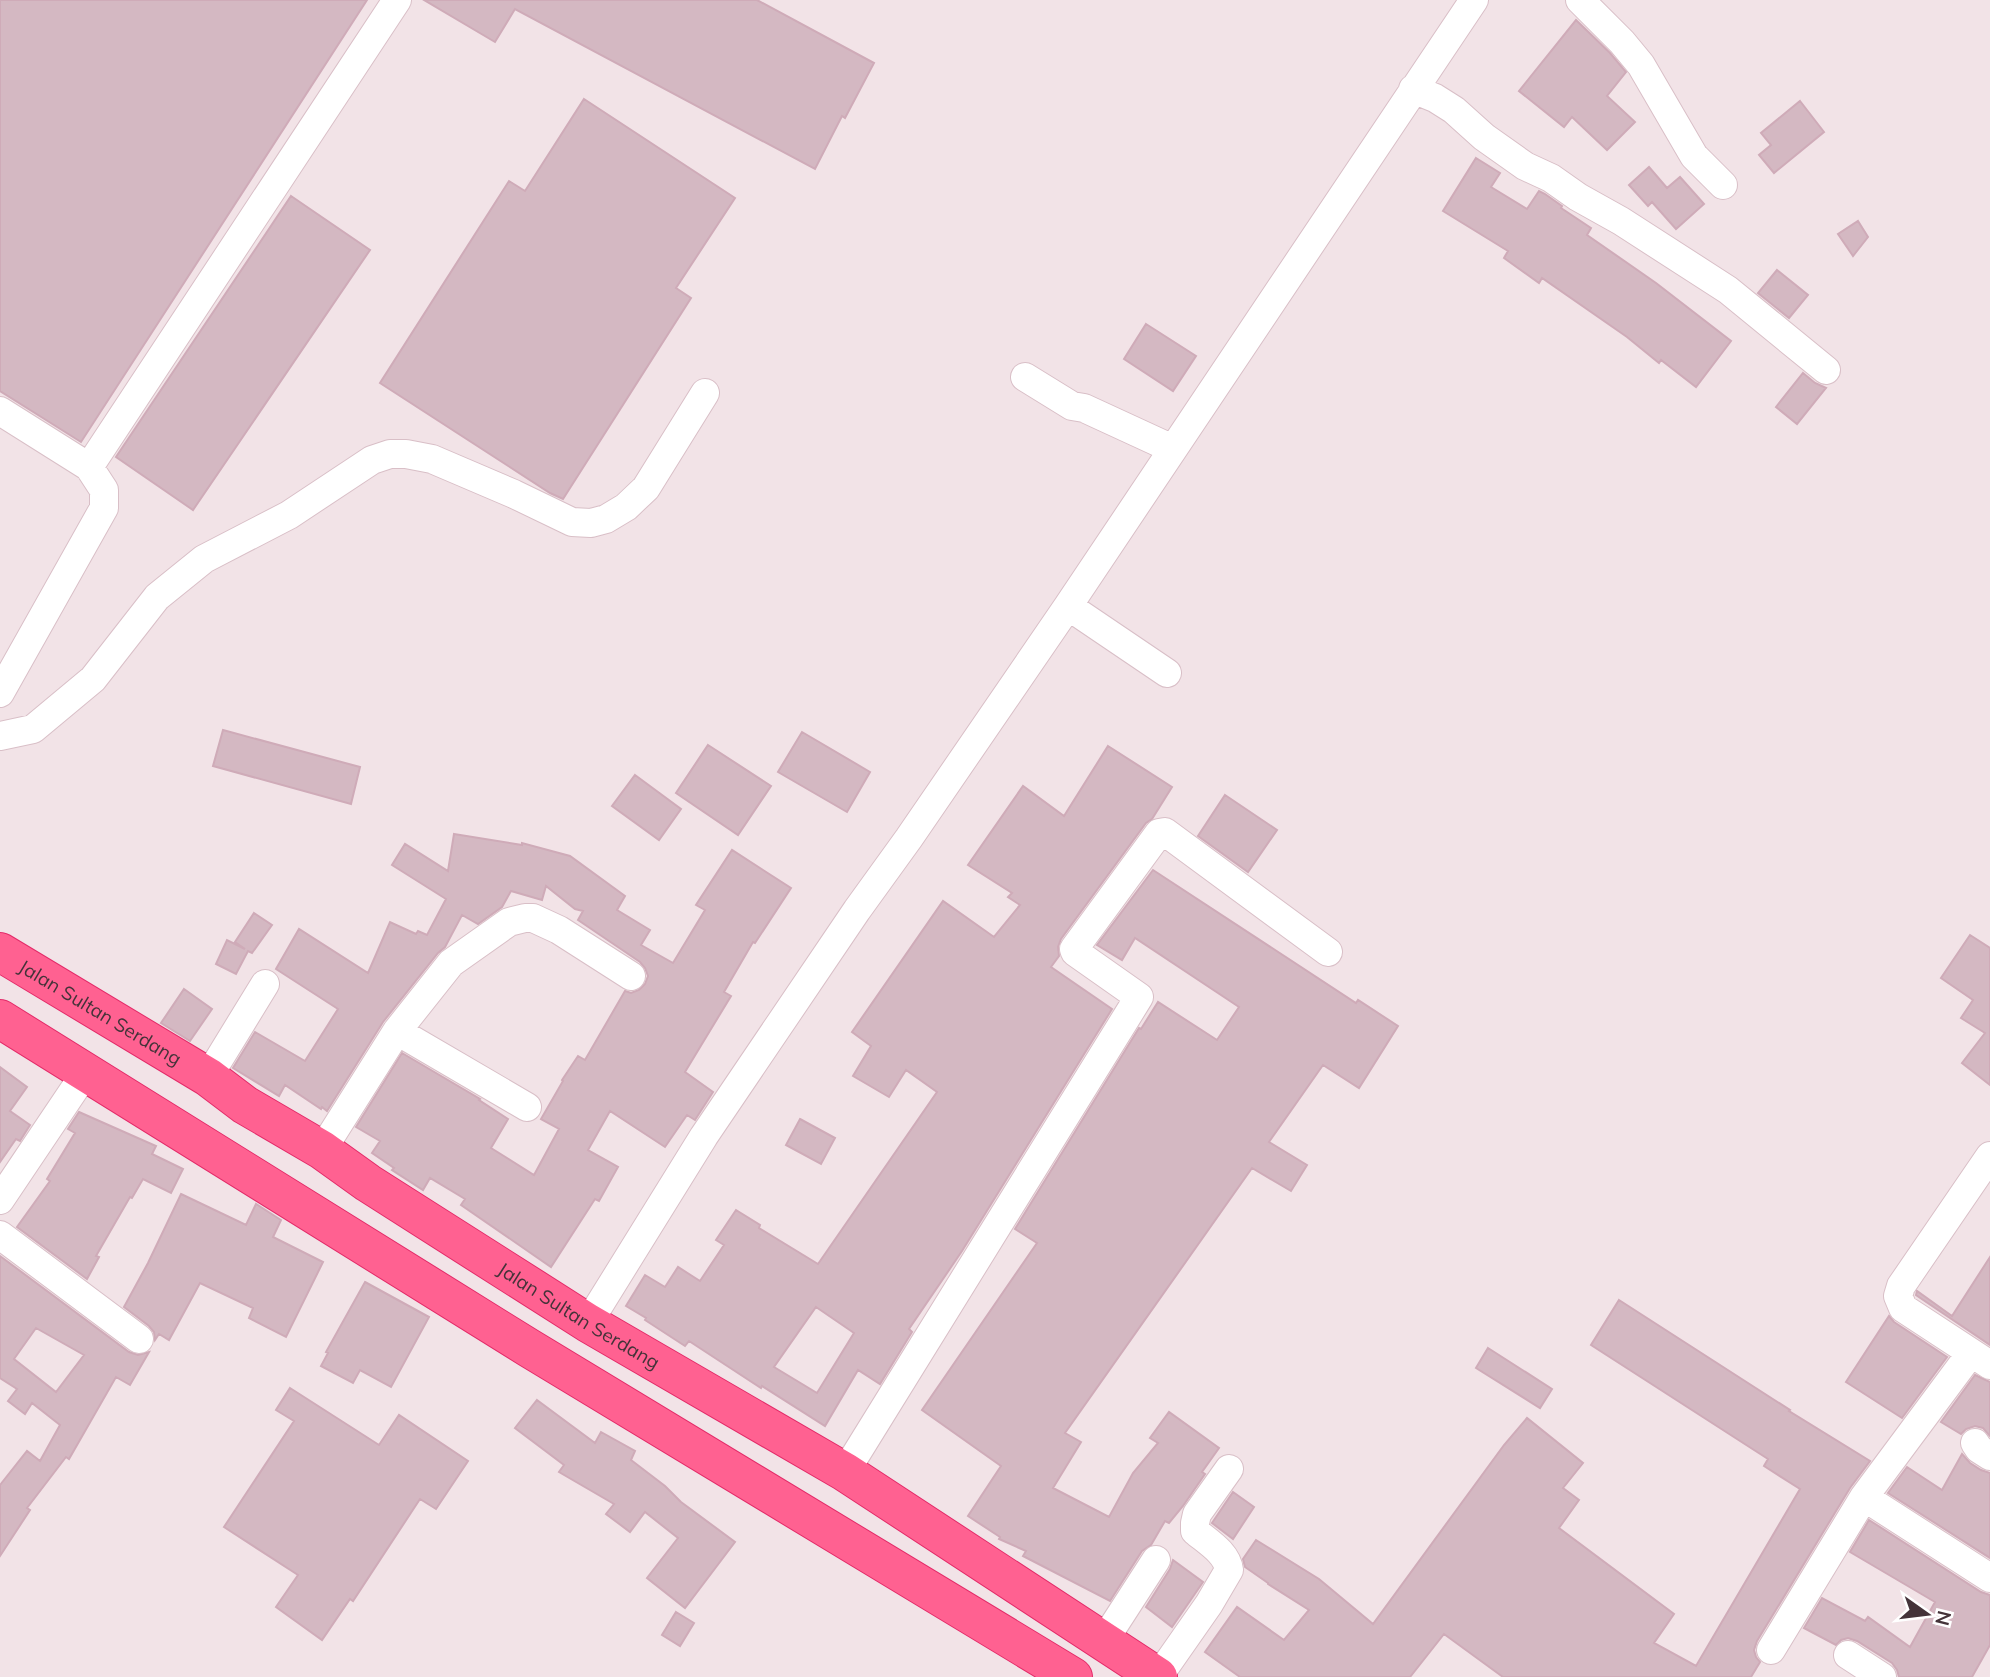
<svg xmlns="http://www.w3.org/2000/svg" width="1990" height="1677" font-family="Mulish,sans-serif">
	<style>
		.building { fill: #d4b8c2; stroke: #cfabb8; stroke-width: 2; fill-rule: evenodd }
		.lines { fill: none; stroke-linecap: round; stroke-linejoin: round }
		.minor-casing { stroke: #d9bfc7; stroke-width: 30 }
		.highway-casing { stroke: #e32b69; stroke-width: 40 }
		.minor { stroke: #fff; stroke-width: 28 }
		.highway { stroke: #ff6191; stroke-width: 38 }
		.labels { text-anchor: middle; stroke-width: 5; stroke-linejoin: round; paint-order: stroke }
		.street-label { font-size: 19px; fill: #443339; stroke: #fff }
	</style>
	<rect width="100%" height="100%" fill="#f2e3e7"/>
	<path class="building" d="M 0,0 L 367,0 L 81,442 L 0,391 Z
		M 424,0 L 757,0 L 874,63 L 845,118 L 842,116 L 815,169 L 515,9 L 495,42 Z
		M 1576,20 L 1610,53 L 1626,72 L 1607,96 L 1635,122 L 1607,150 L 1572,117 L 1564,127 L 1519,91 Z
		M 584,99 L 735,198 L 676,288 L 691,298 L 563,499 L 550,493 L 380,383 L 509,181 L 525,191 Z
		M 1800,101 L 1824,132 L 1774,173 L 1759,155 L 1771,145 L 1761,133 Z
		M 1476,158 L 1500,173 L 1491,187 L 1527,209 L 1539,191 L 1545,194 L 1562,206 L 1561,208 L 1591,228 L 1587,235 L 1656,283 L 1731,341 L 1696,387 L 1661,360 L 1659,363 L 1627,337 L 1542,278 L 1539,283 L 1504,258 L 1508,251 L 1443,211 Z
		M 1649,167 L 1667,188 L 1680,177 L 1704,204 L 1676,229 L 1652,202 L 1648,206 L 1629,185 Z
		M 291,196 L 370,250 L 193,510 L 116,457 Z
		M 1858,221 L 1868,237 L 1853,256 L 1838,234 Z
		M 1777,270 L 1808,295 L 1789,318 L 1758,293 Z
		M 1146,324 L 1196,356 L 1173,391 L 1124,359 Z
		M 1803,373 L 1815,383 L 1826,388 L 1797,424 L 1776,407 Z
		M 223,730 L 360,767 L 351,804 L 213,766 Z
		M 802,732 L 870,772 L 847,812 L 778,772 Z
		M 708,745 L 771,786 L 738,835 L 676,793 Z
		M 1108,746 L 1172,787 L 1152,819 L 1146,823 L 1061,939 L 1058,947 L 1059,956 L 1051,967 L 1112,1009 L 962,1251 L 909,1329 L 912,1332 L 880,1384 L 858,1370 L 825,1426 L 762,1386 L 761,1388 L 689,1341 L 685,1346 L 645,1320 L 646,1318 L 626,1306 L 645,1275 L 665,1287 L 678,1267 L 700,1281 L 724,1245 L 716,1240 L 736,1210 L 760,1225 L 759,1228 L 818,1264 L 937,1092 L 906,1070 L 889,1097 L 853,1076 L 871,1046 L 852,1032 L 943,901 L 994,937 L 1020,905 L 1008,897 L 1012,893 L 968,865 L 1023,786 L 1064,816 ZM 816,1307 L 854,1333 L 817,1393 L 774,1367 Z
		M 635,775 L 681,809 L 659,840 L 612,806 Z
		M 1225,795 L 1277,830 L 1248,872 L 1198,836 Z
		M 454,834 L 522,845 L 522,843 L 570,856 L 625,896 L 617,910 L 650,930 L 641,945 L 673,963 L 705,910 L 696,905 L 732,850 L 791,888 L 755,943 L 753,942 L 724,992 L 731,996 L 685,1072 L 713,1092 L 695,1120 L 687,1115 L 665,1147 L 610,1111 L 588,1150 L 618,1167 L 599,1201 L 595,1199 L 551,1267 L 461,1205 L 465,1199 L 430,1178 L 423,1190 L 392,1170 L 394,1168 L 372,1153 L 380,1141 L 356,1127 L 402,1053 L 480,1099 L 479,1100 L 508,1119 L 491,1148 L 534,1175 L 559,1129 L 541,1119 L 563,1081 L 562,1080 L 578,1056 L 585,1060 L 625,991 L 631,993 L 639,990 L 645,984 L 648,976 L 645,968 L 640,962 L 578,920 L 583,911 L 575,909 L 546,886 L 542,900 L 511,891 L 502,907 L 478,924 L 462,915 L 445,947 L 438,953 L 383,1022 L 327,1111 L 322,1107 L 321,1109 L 285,1085 L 279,1096 L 233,1068 L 255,1032 L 305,1061 L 338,1009 L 276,969 L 299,929 L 368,973 L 390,922 L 416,934 L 418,931 L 427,935 L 446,899 L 392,865 L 405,844 L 448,871 Z
		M 1153,870 L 1356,1003 L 1358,1000 L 1398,1026 L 1359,1088 L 1323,1065 L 1269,1142 L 1307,1165 L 1291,1191 L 1252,1168 L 1065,1433 L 1081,1442 L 1053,1488 L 1109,1517 L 1133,1473 L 1158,1443 L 1150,1438 L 1169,1412 L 1219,1448 L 1202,1472 L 1205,1474 L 1183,1506 L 1169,1523 L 1165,1521 L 1151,1545 L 1142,1551 L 1110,1601 L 1023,1556 L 1026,1551 L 999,1539 L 1000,1537 L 968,1516 L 1001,1466 L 922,1410 L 1037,1243 L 1015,1229 L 1139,1028 L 1141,1029 L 1158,1002 L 1217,1040 L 1239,1007 L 1135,938 L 1122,960 L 1097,945 Z
		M 254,913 L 272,925 L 252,953 L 248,951 L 236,974 L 216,964 L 227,940 L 245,949 L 235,942 Z
		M 1970,935 L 1990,948 L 1990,1085 L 1962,1063 L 1985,1033 L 1961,1018 L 1973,1000 L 1941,978 Z
		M 184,989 L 212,1009 L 190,1041 L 161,1023 Z
		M 0,1067 L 27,1087 L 10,1111 L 30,1125 L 20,1141 L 16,1139 L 0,1162 Z
		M 79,1112 L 156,1146 L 152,1154 L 183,1169 L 171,1193 L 143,1179 L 132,1198 L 130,1197 L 96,1256 L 99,1257 L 87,1279 L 17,1227 L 50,1181 L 47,1179 L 75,1133 L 68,1129 Z
		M 800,1119 L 835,1138 L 821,1164 L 786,1145 Z
		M 181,1194 L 246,1225 L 256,1204 L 281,1220 L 273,1237 L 323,1262 L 286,1337 L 249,1318 L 253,1308 L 200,1283 L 169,1340 L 159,1334 L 155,1340 L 154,1332 L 149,1326 L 124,1307 L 148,1263 Z
		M 0,1256 L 129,1352 L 138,1355 L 149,1352 L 130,1385 L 116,1377 L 69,1459 L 66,1457 L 27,1508 L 30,1510 L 0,1556 L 0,1485 L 27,1451 L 40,1461 L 60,1425 L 32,1403 L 25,1414 L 8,1401 L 17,1389 L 0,1378 ZM 36,1328 L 84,1355 L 56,1392 L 14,1359 Z
		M 1990,1257 L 1990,1345 L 1916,1295 L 1917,1291 L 1952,1316 Z
		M 365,1282 L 429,1317 L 391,1387 L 360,1370 L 353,1383 L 321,1366 L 328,1353 L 326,1352 Z
		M 1619,1300 L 1790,1410 L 1789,1411 L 1870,1461 L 1850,1488 L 1757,1641 L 1754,1650 L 1756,1657 L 1760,1662 L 1751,1677 L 1503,1677 L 1444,1634 L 1410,1677 L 1240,1677 L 1205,1652 L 1237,1607 L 1284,1640 L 1309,1610 L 1268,1584 L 1268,1583 L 1245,1567 L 1243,1559 L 1256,1540 L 1319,1579 L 1373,1624 L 1504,1445 L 1527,1418 L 1583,1463 L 1563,1488 L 1579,1500 L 1559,1528 L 1674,1614 L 1654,1643 L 1696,1666 L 1800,1489 L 1764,1466 L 1768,1459 L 1591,1345 Z
		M 1889,1316 L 1894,1322 L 1947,1357 L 1902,1418 L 1846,1382 Z
		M 1488,1348 L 1552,1389 L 1540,1408 L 1476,1368 Z
		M 1975,1375 L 1990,1382 L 1990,1436 L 1983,1428 L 1975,1426 L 1966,1429 L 1961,1434 L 1941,1422 Z
		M 290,1388 L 379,1445 L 399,1415 L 468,1461 L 436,1509 L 420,1499 L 353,1601 L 350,1599 L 322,1640 L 276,1607 L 298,1575 L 224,1527 L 294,1421 L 276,1410 Z
		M 537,1400 L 595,1443 L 601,1432 L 635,1451 L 631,1460 L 665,1486 L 681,1502 L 735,1542 L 685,1608 L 647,1578 L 678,1538 L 645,1512 L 630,1532 L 606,1514 L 614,1504 L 559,1472 L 564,1465 L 515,1428 Z
		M 1962,1454 L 1970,1463 L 1981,1470 L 1990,1473 L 1990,1558 L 1888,1493 L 1907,1467 L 1942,1490 Z
		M 1233,1492 L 1254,1507 L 1233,1539 L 1212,1523 Z
		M 1869,1520 L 1981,1592 L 1990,1595 L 1990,1645 L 1972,1677 L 1899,1677 L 1897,1670 L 1892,1663 L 1857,1641 L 1848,1638 L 1841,1640 L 1836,1645 L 1804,1628 L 1822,1598 L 1865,1621 L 1868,1617 L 1910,1647 L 1935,1602 L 1850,1552 Z
		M 1173,1560 L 1203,1582 L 1172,1627 L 1146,1607 L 1170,1569 Z
		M 676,1612 L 694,1623 L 680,1646 L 662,1635 Z"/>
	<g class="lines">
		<g class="minor-casing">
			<path id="minor" d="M 1580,0 L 1622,42 L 1641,65 L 1694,156 L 1723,185
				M 1413,89 L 1435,98 L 1454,110 L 1484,137 L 1525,166 L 1551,178 L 1578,197 L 1621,221 L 1728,290 L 1826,370
				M 1025,377 L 1072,406 L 1084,408 L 1173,449
				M 0,411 L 89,467 L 104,490 L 104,508 L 0,693
				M 89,467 L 397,0
				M 1068,606 L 1167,673
				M 0,736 L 33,729 L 93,679 L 157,597 L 204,559 L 289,515 L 372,460 L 390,454 L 406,454 L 432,459 L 514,494 L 572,522 L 591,523 L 606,519 L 626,507 L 646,488 L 705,393
				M 397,1031 L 527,1107
				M 208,1077 L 265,984
				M 322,1150 L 397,1031 L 451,963 L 509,922 L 525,918 L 533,918 L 559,930 L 631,976
				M 1990,1156 L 1901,1286 L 1898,1296 L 1903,1308 L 1990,1365
				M 0,1200 L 86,1072
				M 0,1235 L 139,1339
				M 588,1323 L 704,1136 L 857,910 L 909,838 L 1068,606 L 1474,0
				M 1975,1443 L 1979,1449 L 1990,1456
				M 845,1472 L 1139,997 L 1075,952 L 1074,949 L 1159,833 L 1165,832 L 1328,952
				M 1864,1497 L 1990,1578
				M 1103,1642 L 1156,1560
				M 1771,1650 L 1864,1497 L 1971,1353
				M 1848,1655 L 1882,1677
				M 1158,1677 L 1209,1604 L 1229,1570 C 1227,1553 1208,1542 1195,1531 L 1195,1523 L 1197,1514 L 1229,1469"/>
		</g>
		<g class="highway-casing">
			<g id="highway">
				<path id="s1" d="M 0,952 L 208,1077 L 245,1105 L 322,1150 L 368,1183 L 588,1323 L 845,1472 L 1158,1677"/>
				<path d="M 0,1019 L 529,1348 L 1073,1677"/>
			</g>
		</g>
		<use href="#minor" class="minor"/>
		<use href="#highway" class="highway"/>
	</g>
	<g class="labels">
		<g class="street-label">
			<text dy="7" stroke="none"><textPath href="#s1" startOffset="117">Jalan Sultan Serdang</textPath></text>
			<text dy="7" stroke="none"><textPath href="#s1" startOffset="684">Jalan Sultan Serdang</textPath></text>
		</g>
	</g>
	<g transform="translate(1927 1614) rotate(104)" stroke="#ffffff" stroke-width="5" paint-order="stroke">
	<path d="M0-5L12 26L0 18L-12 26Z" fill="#443339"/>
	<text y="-10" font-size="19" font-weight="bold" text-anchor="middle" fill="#443339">N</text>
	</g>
</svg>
